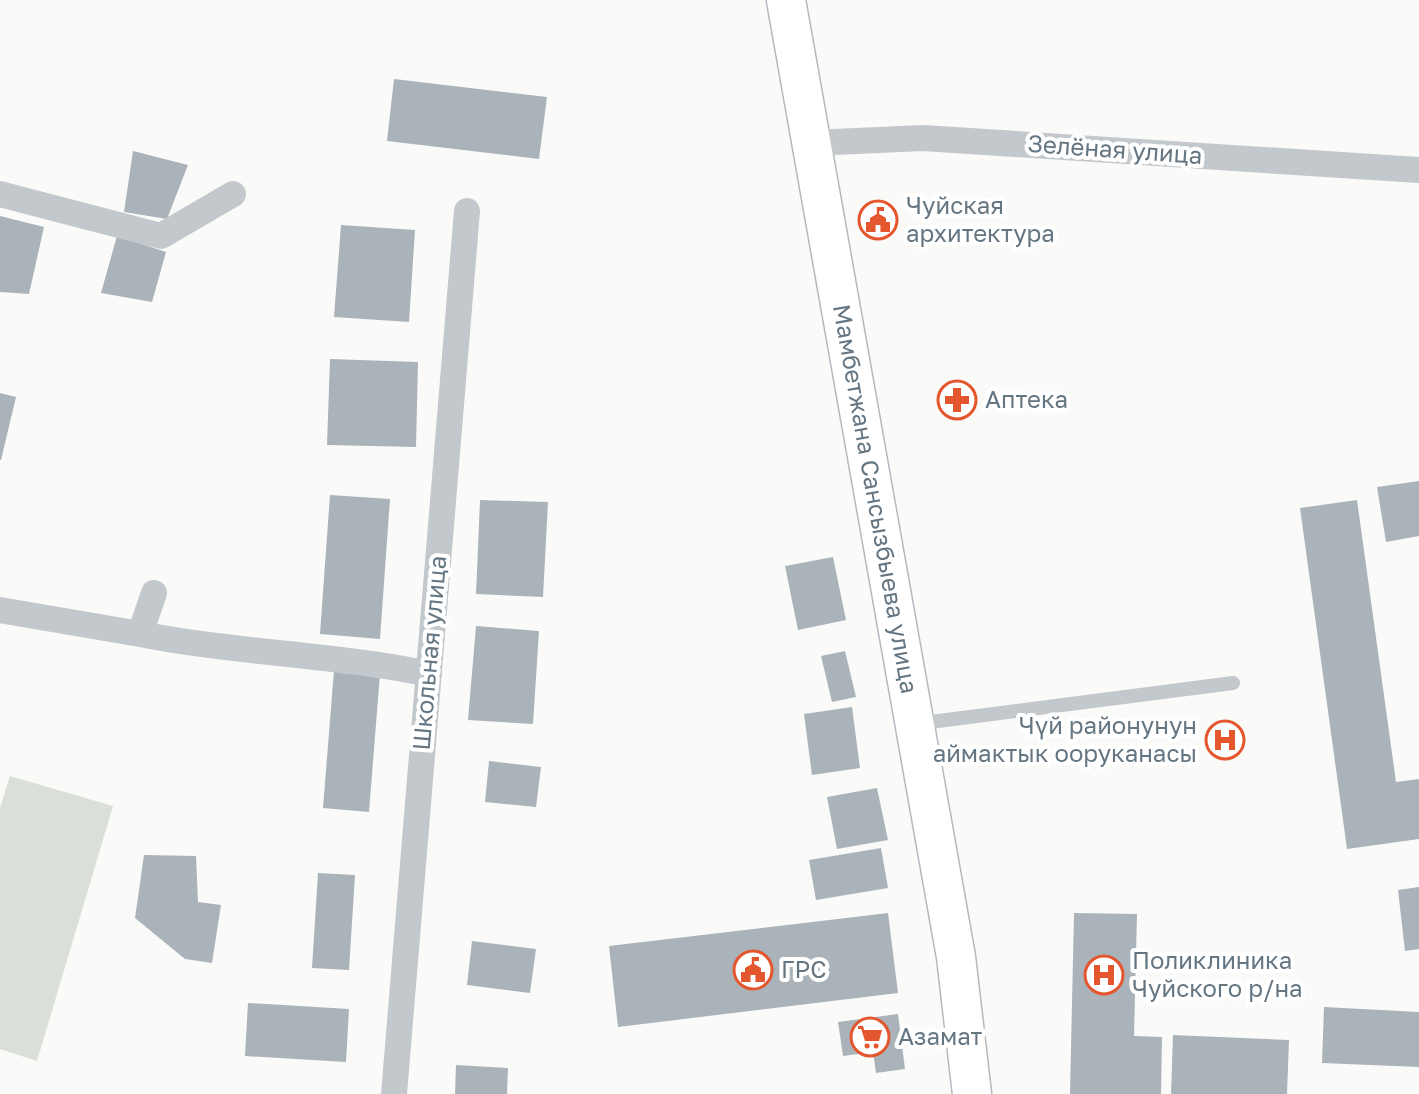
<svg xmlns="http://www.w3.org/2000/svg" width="1419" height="1094" font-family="'Golos Text',sans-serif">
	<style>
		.green { fill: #dadfd7 }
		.building { fill: #aab3b9 }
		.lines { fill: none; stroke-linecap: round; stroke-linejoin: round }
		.secondary-casing { stroke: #b3babf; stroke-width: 41 }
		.service { stroke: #c3c8cc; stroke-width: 14 }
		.minor { stroke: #c3c8cc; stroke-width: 26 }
		.secondary { stroke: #fff; stroke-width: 38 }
		.labels { text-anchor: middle; stroke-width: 8; stroke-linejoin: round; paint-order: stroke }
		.street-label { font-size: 24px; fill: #657683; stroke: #fff }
		.poi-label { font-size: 24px; fill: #657683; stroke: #fff; text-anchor: start }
	</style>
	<rect width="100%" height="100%" fill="#fafaf8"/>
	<path class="green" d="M 10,776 L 113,806 L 37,1061 L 0,1049 L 0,808 Z"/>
	<path class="building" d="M 394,79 L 547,97 L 539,159 L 387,141 Z
		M 133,151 L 188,165 L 167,219 L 124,212 Z
		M 0,216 L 44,227 L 29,294 L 0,292 Z
		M 341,225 L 415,230 L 409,322 L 334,317 Z
		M 117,236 L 166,252 L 152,302 L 101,293 Z
		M 330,359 L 418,362 L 416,447 L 327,445 Z
		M 0,393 L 16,397 L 1,460 L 0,460 Z
		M 1419,481 L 1419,536 L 1386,542 L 1377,487 Z
		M 330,495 L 390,499 L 380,639 L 320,634 Z
		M 480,500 L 548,502 L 543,597 L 476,594 Z
		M 1357,500 L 1396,782 L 1419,779 L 1419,839 L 1347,849 L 1300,508 Z
		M 833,557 L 846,620 L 798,630 L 785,566 Z
		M 476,626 L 539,631 L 533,724 L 468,720 Z
		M 845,651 L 856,697 L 832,702 L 821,656 Z
		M 334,670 L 380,674 L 369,812 L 323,808 Z
		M 852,707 L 860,768 L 812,775 L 804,714 Z
		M 489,761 L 541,767 L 536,807 L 485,802 Z
		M 877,788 L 888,840 L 837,849 L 827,797 Z
		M 881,848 L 888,888 L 816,900 L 809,860 Z
		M 144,855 L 196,856 L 198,902 L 221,905 L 212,963 L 185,959 L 135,918 Z
		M 318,873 L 355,875 L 349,970 L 312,968 Z
		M 1419,887 L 1419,949 L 1405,951 L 1398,890 Z
		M 888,913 L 898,993 L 618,1027 L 609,946 Z
		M 1074,913 L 1137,914 L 1134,1036 L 1162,1037 L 1161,1094 L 1070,1094 Z
		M 472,941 L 536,949 L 530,993 L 467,985 Z
		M 248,1003 L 349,1009 L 346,1062 L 245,1056 Z
		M 1324,1007 L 1419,1012 L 1419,1067 L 1322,1063 Z
		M 898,1014 L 905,1069 L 876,1073 L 873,1052 L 843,1056 L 838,1022 Z
		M 1173,1035 L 1289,1040 L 1287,1094 L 1171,1094 Z
		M 456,1065 L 508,1068 L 507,1094 L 455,1094 Z"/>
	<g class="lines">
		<g class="secondary-casing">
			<path id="secondary" d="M 786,0 L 956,957 L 972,1094"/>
		</g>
		<path class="service" d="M 915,724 L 1233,683"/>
		<path class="minor" d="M 811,143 L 923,138 L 1419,170
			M 0,194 L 161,236 L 233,194
			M 154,593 L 140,634 C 236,653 333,654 429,674
			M 0,610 L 140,634
			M 394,1094 L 467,211"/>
		<use href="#secondary" class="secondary"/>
	</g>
	<defs>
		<g id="civic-ring" transform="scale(2)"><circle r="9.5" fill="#fff" stroke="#e4572e" stroke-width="1.5"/><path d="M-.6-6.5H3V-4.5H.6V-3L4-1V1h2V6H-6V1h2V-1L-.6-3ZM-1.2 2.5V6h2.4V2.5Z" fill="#e4572e"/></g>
		<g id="pharmacy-ring" transform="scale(2)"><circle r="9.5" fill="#fff" stroke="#e4572e" stroke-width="1.5"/><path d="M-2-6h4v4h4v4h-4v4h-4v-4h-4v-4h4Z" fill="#e4572e"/></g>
		<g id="hospital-ring" transform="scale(2)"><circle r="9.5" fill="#fff" stroke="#e4572e" stroke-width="1.5"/><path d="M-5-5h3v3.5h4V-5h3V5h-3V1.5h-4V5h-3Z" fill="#e4572e"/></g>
		<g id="supermarket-ring" transform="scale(2)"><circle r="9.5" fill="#fff" stroke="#e4572e" stroke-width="1.5"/><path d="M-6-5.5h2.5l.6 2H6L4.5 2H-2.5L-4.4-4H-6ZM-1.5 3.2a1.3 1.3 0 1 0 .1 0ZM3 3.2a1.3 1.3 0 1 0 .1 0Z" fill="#e4572e"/></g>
	</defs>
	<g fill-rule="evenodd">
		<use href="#civic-ring" x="878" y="220"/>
		<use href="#pharmacy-ring" x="957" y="400"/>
		<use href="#hospital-ring" x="1225" y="740"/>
		<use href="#civic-ring" x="753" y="970"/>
		<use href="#hospital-ring" x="1104" y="975"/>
		<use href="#supermarket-ring" x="870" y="1037"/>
	</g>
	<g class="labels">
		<g class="street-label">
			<text transform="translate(1115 150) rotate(4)" y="8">Зелёная улица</text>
			<text transform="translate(875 499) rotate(80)" y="8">Мамбетжана Сансызбыева улица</text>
			<text transform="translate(430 653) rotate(-85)" y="8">Школьная улица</text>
		</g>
		<g class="poi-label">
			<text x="906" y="214">Чуйская<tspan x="906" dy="28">архитектура</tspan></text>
			<text x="985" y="408">Аптека</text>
			<text x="1197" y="734" text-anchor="end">Чүй районунун<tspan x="1197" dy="28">аймактык ооруканасы</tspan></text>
			<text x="1132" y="969">Поликлиника<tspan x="1132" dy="28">Чуйского р/на</tspan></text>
			<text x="781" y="978">ГРС</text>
			<text x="898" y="1045">Азамат</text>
		</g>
	</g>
</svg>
